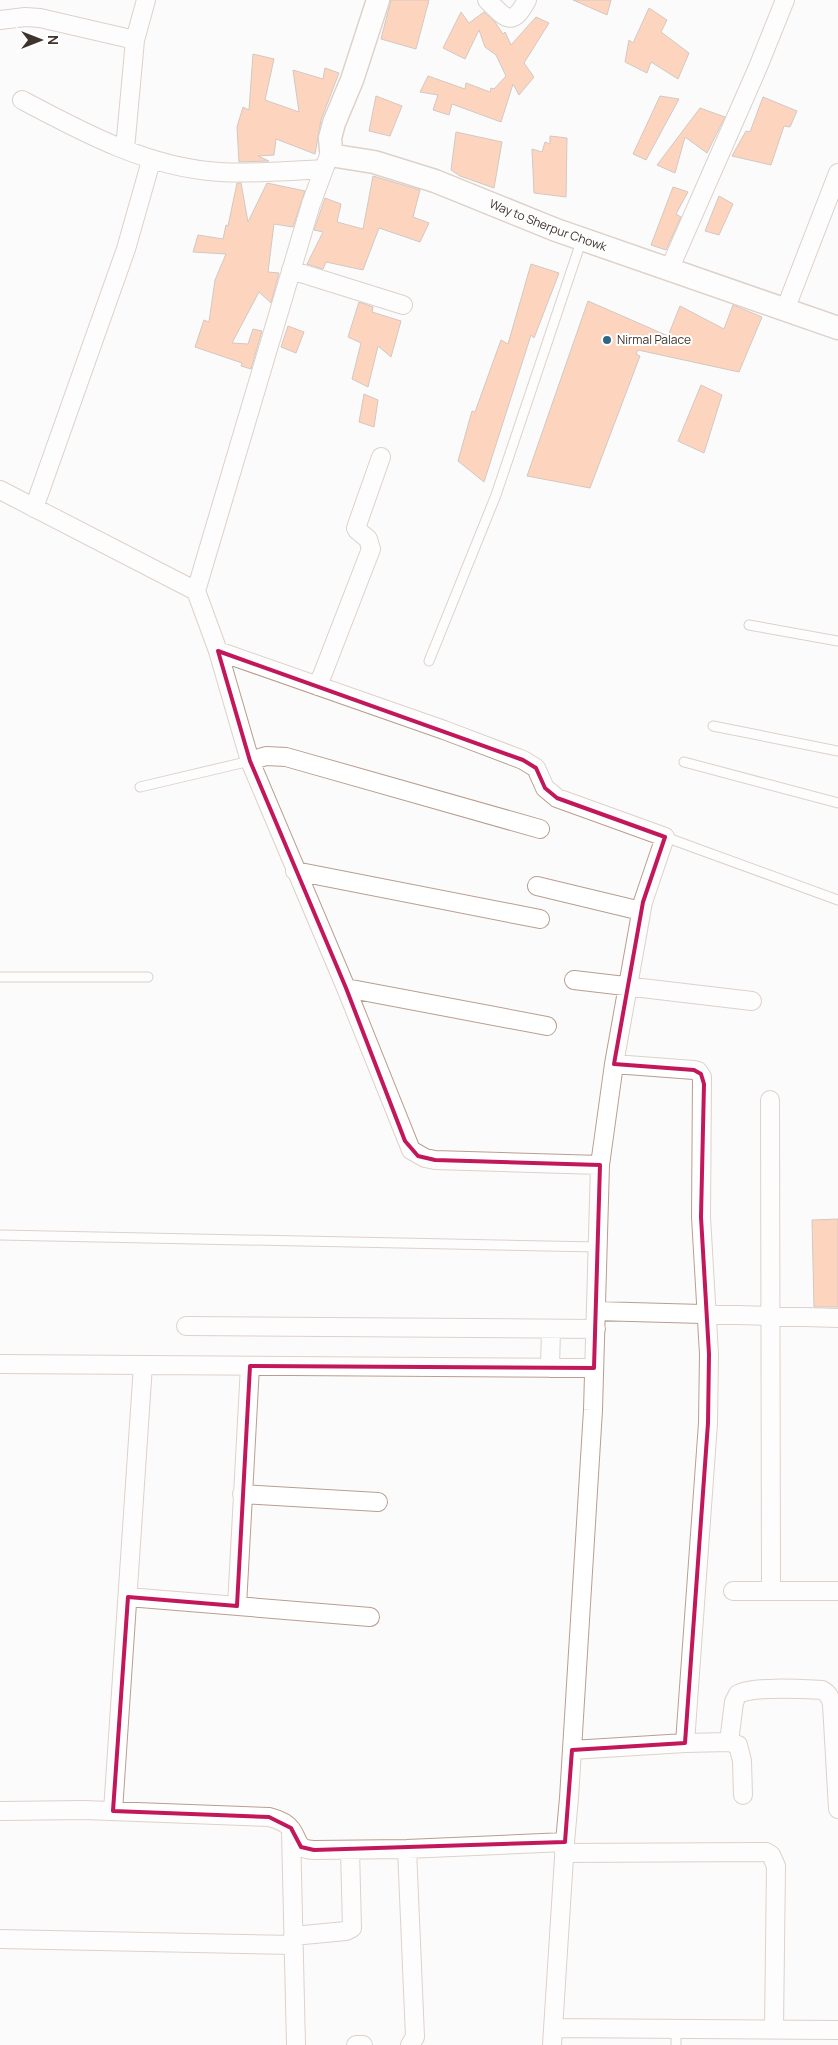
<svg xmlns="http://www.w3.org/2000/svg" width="838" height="2045" font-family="Manrope,sans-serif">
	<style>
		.building { fill: #ffa776; stroke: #a2887a }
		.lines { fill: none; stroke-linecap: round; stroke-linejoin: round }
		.service-casing { stroke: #b99e8f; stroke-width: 11 }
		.minor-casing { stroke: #b99e8f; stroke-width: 20 }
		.tertiary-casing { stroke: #b99e8f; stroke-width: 25 }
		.service { stroke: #fff; stroke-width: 9 }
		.minor { stroke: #fff; stroke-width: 18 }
		.tertiary { stroke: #fff; stroke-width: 22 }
		.marked { fill: none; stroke: #c2185b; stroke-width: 4; stroke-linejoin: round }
		.poi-dot { fill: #2f6882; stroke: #fff; stroke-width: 2 }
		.labels { text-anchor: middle; stroke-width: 4; stroke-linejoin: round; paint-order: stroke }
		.street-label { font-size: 12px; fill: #3e332d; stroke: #fff }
		.poi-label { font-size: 12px; fill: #3e332d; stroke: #fff; text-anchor: start }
	</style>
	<rect width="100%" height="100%" fill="#fbfbfb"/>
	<path class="building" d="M 391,0 L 429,0 L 416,49 L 381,39 Z
		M 573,0 L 611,0 L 607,15 Z
		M 649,8 L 667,20 L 661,32 L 689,53 L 678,79 L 651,62 L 647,73 L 625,62 L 629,40 L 633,43 Z
		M 461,12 L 469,23 L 484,12 L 495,22 L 503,34 L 505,32 L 511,45 L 536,17 L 549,23 L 524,63 L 534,77 L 519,95 L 513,84 L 501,122 L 452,104 L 449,115 L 433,110 L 438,95 L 420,92 L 428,76 L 465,89 L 466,83 L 490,92 L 491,88 L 494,89 L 506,76 L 496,55 L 485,47 L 479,30 L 465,59 L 443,48 Z
		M 253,54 L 274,59 L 265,100 L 299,112 L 293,70 L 323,79 L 325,68 L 339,73 L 321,120 L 315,154 L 276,139 L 274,155 L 258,156 L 269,161 L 239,162 L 237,127 L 243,107 L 249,110 Z
		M 376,96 L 402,106 L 390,136 L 369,131 Z
		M 660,96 L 679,99 L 646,160 L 633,154 Z
		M 763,97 L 797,111 L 790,127 L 784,126 L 771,165 L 732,156 L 746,131 L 750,132 Z
		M 700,108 L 725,117 L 707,153 L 685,137 L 675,173 L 657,165 Z
		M 456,132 L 502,142 L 494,188 L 460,176 L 451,170 Z
		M 550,136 L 567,138 L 566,197 L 534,193 L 532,149 L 542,152 L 545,142 L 550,144 Z
		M 373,176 L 420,190 L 413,217 L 429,223 L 420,242 L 379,228 L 363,270 L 326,262 L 323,269 L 307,264 L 323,232 L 314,230 L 325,198 L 341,204 L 337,222 L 363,229 Z
		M 237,183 L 241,183 L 248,222 L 267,183 L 305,191 L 293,227 L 274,224 L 268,272 L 279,273 L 271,303 L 259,292 L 232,343 L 248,344 L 253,329 L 262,331 L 251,369 L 241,366 L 242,363 L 195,347 L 204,320 L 209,322 L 215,280 L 226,254 L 193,252 L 198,235 L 223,239 L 226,225 L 228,226 Z
		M 673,187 L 688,192 L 676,214 L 681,217 L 666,250 L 651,245 Z
		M 719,196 L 733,204 L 719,235 L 705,231 Z
		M 531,264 L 559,273 L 534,338 L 531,335 L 484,482 L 458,461 L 472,411 L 475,412 L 501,340 L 508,344 Z
		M 588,301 L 668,336 L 680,306 L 724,329 L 733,305 L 762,317 L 739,372 L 638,350 L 636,354 L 640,356 L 590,488 L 527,476 Z
		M 359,302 L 373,307 L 372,312 L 401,321 L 391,357 L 378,346 L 368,387 L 352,379 L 361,343 L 348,337 Z
		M 288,326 L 304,332 L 296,353 L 281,347 Z
		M 701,385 L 722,395 L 704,453 L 678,441 Z
		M 364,394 L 378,400 L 374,427 L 359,422 Z
		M 838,1219 L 838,1307 L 814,1307 L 812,1220 Z"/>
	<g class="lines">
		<g class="service-casing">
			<path id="service" d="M 749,625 L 838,641
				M 429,661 L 496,495 L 582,239
				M 713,726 L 838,751
				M 684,762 L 838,803
				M 140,787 L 250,761
				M 665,837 L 838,900
				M 0,977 L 148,977
				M 0,1235 L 598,1247
				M 676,2028 L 676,2045"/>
		</g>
		<g class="minor-casing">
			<path id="minor" d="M 487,0 C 506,19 512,28 527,0
				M 0,20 L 25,17 L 40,18 L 135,40
				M 22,100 C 84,133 149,168 220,172 C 254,174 289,171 323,169
				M 125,149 L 135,40 L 146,0
				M 331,150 L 311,204 L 196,591 L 218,651 L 250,761 L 346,988 L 411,1150 L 425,1158 L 435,1160 L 600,1165 L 593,1410 L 569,1798 L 565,1842 L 552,2045
				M 291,270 L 403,305
				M 669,270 L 758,67 L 785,0
				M 785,310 L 838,173
				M 0,490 L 196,591
				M 34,508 L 126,249 L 151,161
				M 218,651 L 444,730 L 523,760 L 536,768 L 545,788 L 557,798 L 665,837 L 643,902 L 614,1064 L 600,1165
				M 318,686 L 371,549 L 368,539 L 357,530 L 356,528 L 381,457
				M 250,761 L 266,756 L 286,757 L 540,829
				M 295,871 L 540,919
				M 537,886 L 641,911
				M 574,980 L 752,1001
				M 346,988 L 547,1026
				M 770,1100 L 771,1590
				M 596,1311 L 838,1318
				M 186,1326 L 596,1329
				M 0,1364 L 594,1368
				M 550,1368 L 551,1329
				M 242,1494 L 378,1502
				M 733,1591 L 838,1591
				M 128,1597 L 370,1617
				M 237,1606 L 250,1366
				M 729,1742 L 734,1702 L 738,1694 C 755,1686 802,1689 822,1690 C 828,1693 830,1697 832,1704 L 838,1809
				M 685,1743 L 729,1742 L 738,1745 L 742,1761 L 743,1795
				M 572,1750 L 685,1743 L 708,1423 L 709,1354 L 701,1217 L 702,1077 L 698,1071 L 694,1070 L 614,1064
				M 0,1811 L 84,1810 L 269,1817 C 277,1819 286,1822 291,1829 C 300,1841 295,1849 314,1850 L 407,1849 L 565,1842
				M 113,1811 L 143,1365
				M 291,1831 L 296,2045
				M 407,1849 L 415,2037 L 410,2045
				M 564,1853 L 766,1852 L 771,1855 L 776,1866 L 774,2028
				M 293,1936 L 346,1931 L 352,1928 L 350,1850
				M 0,1939 L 293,1945
				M 553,2028 L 838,2030
				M 356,2045 L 363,2045"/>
		</g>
		<g class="tertiary-casing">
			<g id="tertiary">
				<path id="s1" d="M 378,0 L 352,80 L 334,123 L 330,138 L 331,150 L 336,156 L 374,162 L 435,181 L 556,230 L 838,328"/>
			</g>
		</g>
		<use href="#service" class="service"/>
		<use href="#minor" class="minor"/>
		<use href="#tertiary" class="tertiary"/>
	</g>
	<path d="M0 0H838V2045H0ZM 218,651 L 523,760 L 536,768 L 545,788 L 557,798 L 665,837 L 643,902 L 614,1064 L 694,1070 L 701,1074 L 704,1084 L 701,1217 L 709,1354 L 708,1423 L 685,1743 L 572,1750 L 565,1842 L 314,1850 L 301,1847 L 291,1828 L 269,1817 L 113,1811 L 128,1597 L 237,1606 L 250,1366 L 594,1368 L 600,1165 L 435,1160 L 418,1156 L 405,1141 L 346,988 L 250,761 Z" fill="#fbfbfb" fill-opacity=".55" fill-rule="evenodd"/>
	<path class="marked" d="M 218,651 L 523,760 L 536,768 L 545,788 L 557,798 L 665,837 L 643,902 L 614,1064 L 694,1070 L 701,1074 L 704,1084 L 701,1217 L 709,1354 L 708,1423 L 685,1743 L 572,1750 L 565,1842 L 314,1850 L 301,1847 L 291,1828 L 269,1817 L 113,1811 L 128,1597 L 237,1606 L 250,1366 L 594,1368 L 600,1165 L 435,1160 L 418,1156 L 405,1141 L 346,988 L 250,761 Z"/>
	<circle class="poi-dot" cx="607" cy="340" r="5"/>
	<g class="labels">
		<g class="street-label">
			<text dy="4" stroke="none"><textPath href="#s1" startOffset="390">Way to Sherpur Chowk</textPath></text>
		</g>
		<g class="poi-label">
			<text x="617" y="344">Nirmal Palace</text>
		</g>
	</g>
	<g transform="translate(40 40) rotate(90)" stroke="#ffffff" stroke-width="4" paint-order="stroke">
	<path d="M0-4L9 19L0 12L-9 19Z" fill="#3e332d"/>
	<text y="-8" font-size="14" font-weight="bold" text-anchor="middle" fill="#3e332d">N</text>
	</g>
</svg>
